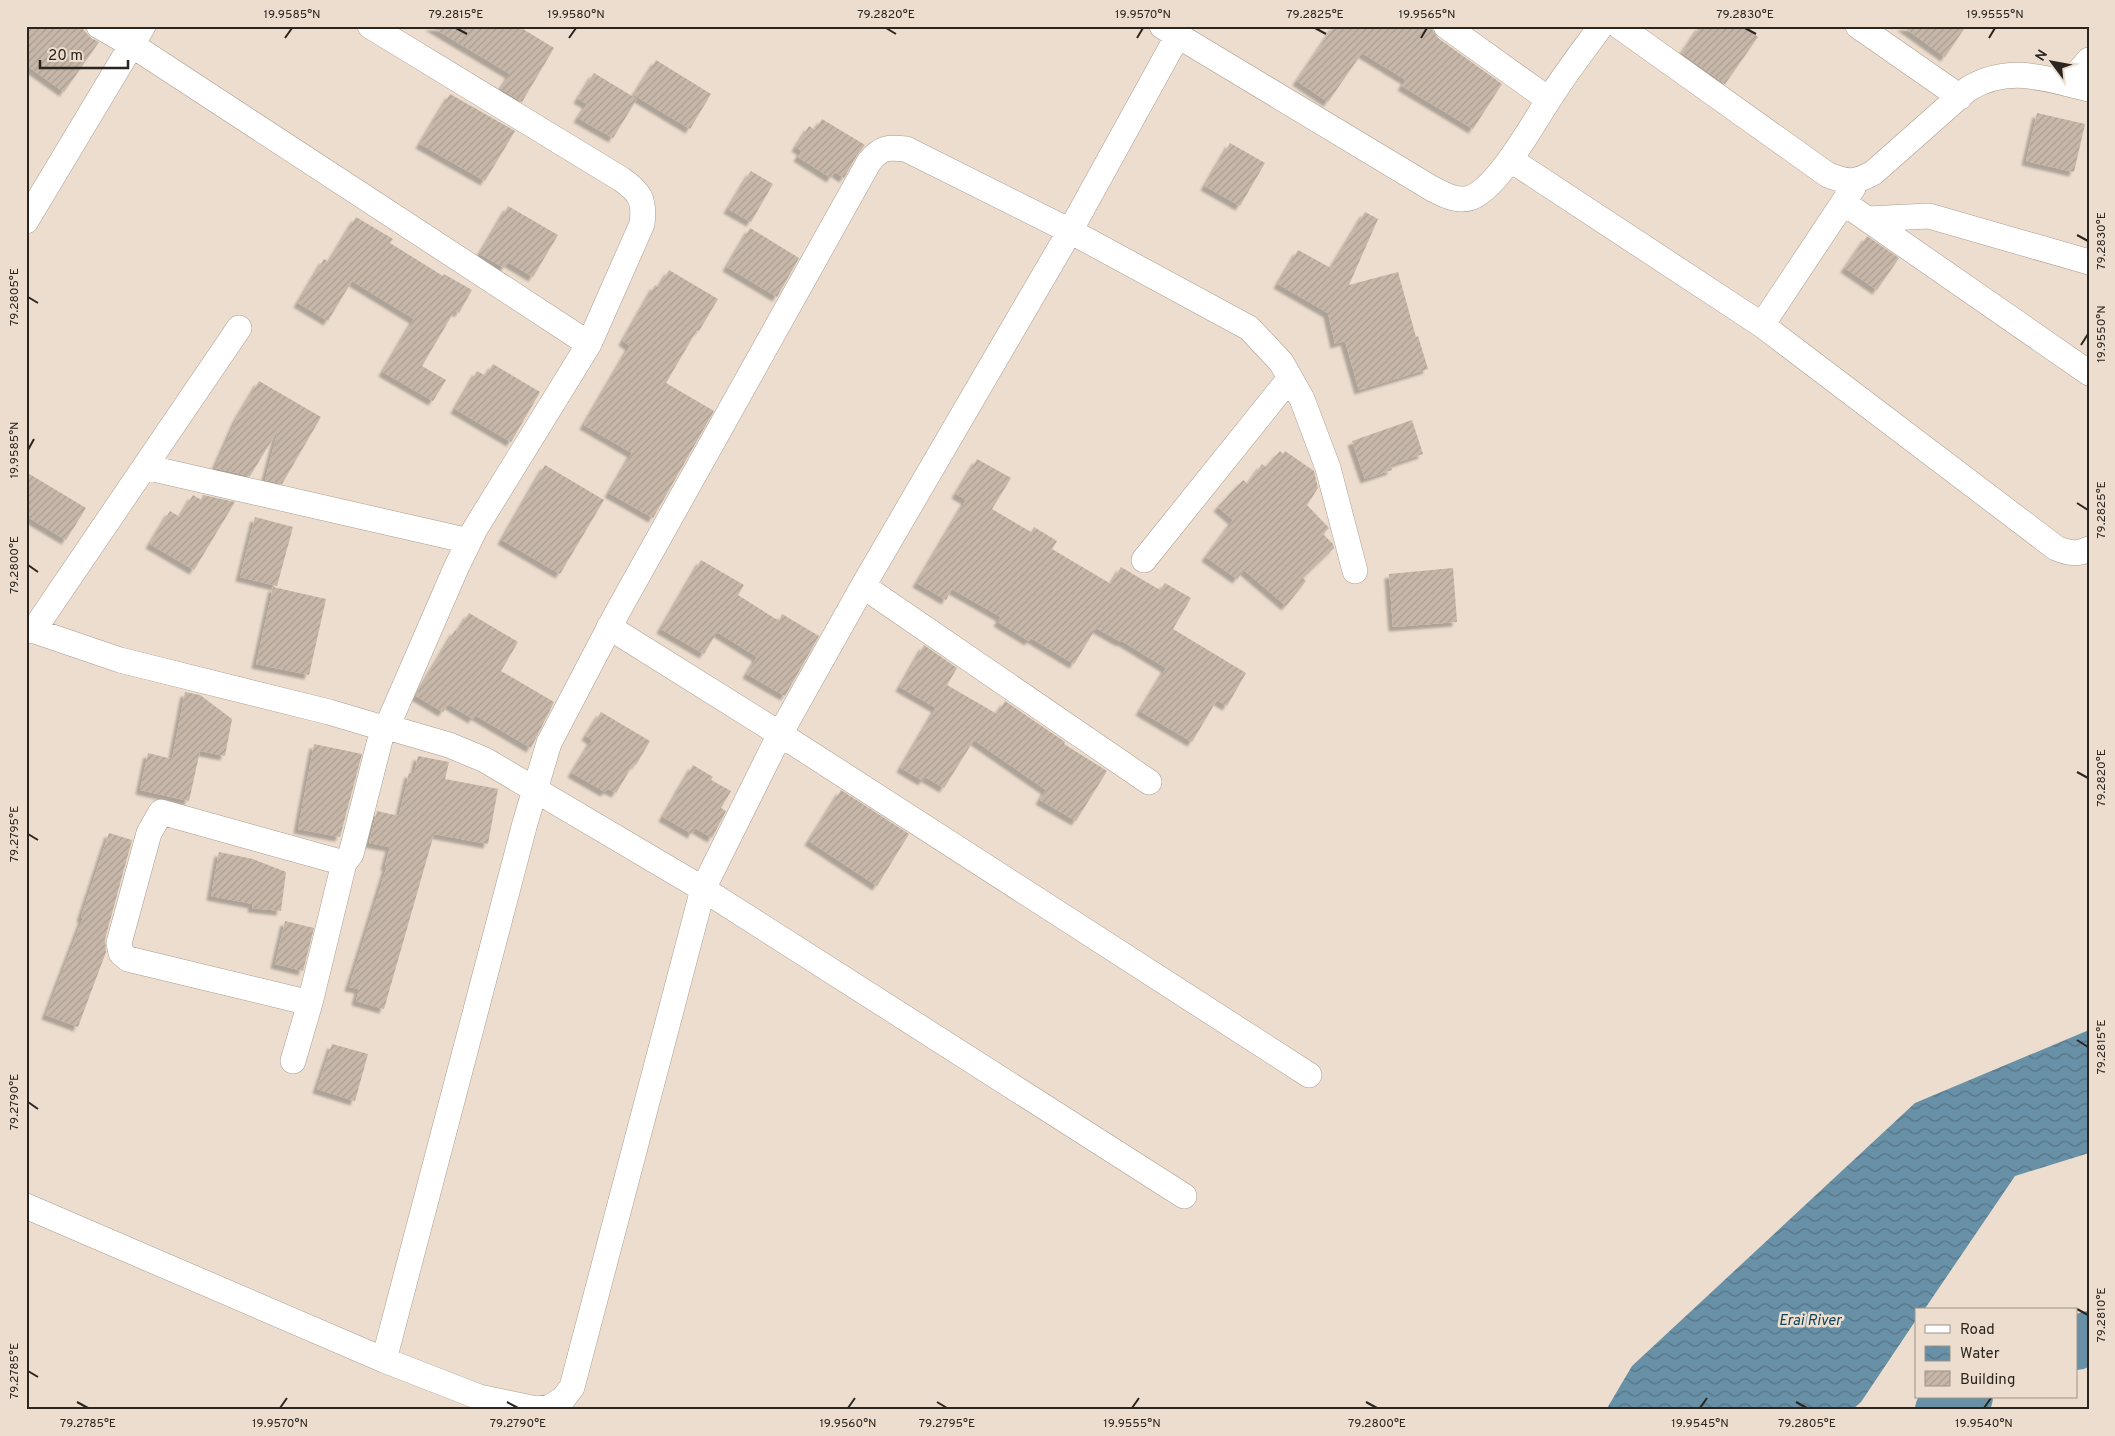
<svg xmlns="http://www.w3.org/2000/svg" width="2115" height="1436" font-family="Overpass,sans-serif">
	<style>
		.water { fill: url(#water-waves) }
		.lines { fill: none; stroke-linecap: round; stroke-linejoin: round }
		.river { stroke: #6890a6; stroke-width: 52 }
		.building { fill: url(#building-hatch); filter: url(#shadow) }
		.street-casing { stroke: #ab9d8f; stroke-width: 26 }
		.street { stroke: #fff; stroke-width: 25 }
		.ticks { fill: none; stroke: #2a251f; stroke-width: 2 }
		.labels { text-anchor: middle; stroke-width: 5; stroke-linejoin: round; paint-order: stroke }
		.water-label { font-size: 15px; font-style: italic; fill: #0e445d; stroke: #ecddce }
		.neatline { fill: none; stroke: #2a251f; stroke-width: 2 }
		.ticks-label { font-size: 12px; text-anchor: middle; fill: #2a251f }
	</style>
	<defs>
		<pattern id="water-waves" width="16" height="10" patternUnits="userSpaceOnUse" patternTransform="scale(1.25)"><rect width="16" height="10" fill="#6890a6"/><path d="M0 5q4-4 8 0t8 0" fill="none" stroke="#567587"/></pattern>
		<pattern id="building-hatch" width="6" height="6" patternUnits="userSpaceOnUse" patternTransform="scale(1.25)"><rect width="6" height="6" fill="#c6b7a9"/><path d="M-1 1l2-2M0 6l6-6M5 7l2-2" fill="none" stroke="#aa9d91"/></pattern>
		<filter id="shadow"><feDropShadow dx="-4.5" dy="4.5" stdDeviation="1" flood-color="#0004"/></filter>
	</defs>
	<rect width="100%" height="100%" fill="#ecddce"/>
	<path class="water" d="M 2089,1030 L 2089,1153 L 2015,1176 L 1924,1310 L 1916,1310 L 1916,1320 L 1861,1402 L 1852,1410 L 1606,1410 L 1632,1366 L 1915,1103 Z"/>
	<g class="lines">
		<path class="river" d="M 2076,1344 L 2089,1337
			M 1941,1410 L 1967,1397"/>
	</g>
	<path class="building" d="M 26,26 L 80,26 L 91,38 L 99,42 L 64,92 L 26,65 Z
		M 430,26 L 518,26 L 554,48 L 522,102 L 501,89 L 510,74 Z
		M 1334,26 L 1430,26 L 1438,38 L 1502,84 L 1473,129 L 1402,86 L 1406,80 L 1362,53 L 1328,102 L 1297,81 Z
		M 1700,26 L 1743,26 L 1758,37 L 1725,84 L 1682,53 Z
		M 1902,26 L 1966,26 L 1945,57 Z
		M 656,60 L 711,94 L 690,129 L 634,95 Z
		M 594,73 L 637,99 L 613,138 L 578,118 L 587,104 L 578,99 Z
		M 450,94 L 515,131 L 485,181 L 420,144 Z
		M 2037,113 L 2085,124 L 2074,172 L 2026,161 Z
		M 822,119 L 865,145 L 857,155 L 844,178 L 835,172 L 831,178 L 798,157 L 802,151 L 796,147 L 809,126 L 815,130 Z
		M 1230,143 L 1265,163 L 1240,206 L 1205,186 Z
		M 751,171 L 773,184 L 751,222 L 728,209 Z
		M 508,206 L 558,235 L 533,277 L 508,262 L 504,268 L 480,254 Z
		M 1365,212 L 1378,219 L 1349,285 L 1398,272 L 1416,337 L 1418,336 L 1428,369 L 1359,390 L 1345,341 L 1335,344 L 1328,313 L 1278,284 L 1298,250 L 1331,268 Z
		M 356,217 L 393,239 L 390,243 L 443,276 L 444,274 L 472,290 L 459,313 L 455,310 L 422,366 L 446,380 L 433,401 L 383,372 L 414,319 L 352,281 L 328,321 L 298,303 L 324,259 L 329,262 Z
		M 750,228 L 799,258 L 777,297 L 727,267 Z
		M 1867,236 L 1899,258 L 1877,290 L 1845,268 Z
		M 669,270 L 718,299 L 699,331 L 697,330 L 666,383 L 714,411 L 653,518 L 609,493 L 632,453 L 584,425 L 630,346 L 623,341 L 655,285 L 659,287 Z
		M 493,364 L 540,392 L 511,442 L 455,409 L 477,371 L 486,376 Z
		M 259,381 L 321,417 L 282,484 L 265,480 L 278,430 L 250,476 L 215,468 L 237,418 Z
		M 1412,420 L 1423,454 L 1390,465 L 1392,470 L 1365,479 L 1352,441 Z
		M 1280,451 L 1283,454 L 1285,451 L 1314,471 L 1318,488 L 1307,505 L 1329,528 L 1323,534 L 1333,544 L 1334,548 L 1303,578 L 1306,581 L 1286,606 L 1244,570 L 1237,579 L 1206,557 L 1233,520 L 1218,507 L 1243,480 L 1248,484 L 1262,464 L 1266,467 Z
		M 977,459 L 1011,478 L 992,509 L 1031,532 L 1034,527 L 1057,541 L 1052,549 L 1111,584 L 1121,567 L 1160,590 L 1165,583 L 1191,598 L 1173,629 L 1246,673 L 1227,706 L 1217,700 L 1192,742 L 1140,711 L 1166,668 L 1122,641 L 1121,642 L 1096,628 L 1074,664 L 1031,638 L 1029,641 L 998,622 L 1001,617 L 952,589 L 946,600 L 917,583 L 966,500 L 956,494 Z
		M 545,465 L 604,500 L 560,574 L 502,540 Z
		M 26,472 L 86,508 L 66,540 L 26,516 Z
		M 193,495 L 201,500 L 203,495 L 235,502 L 194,570 L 150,544 L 170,511 L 180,517 Z
		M 255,517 L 293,527 L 277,586 L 240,577 Z
		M 701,560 L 744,585 L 738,595 L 779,621 L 782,614 L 819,636 L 785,696 L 747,674 L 757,657 L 717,632 L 704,654 L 661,629 Z
		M 1453,568 L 1457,622 L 1393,627 L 1389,574 Z
		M 273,587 L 326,599 L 309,675 L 256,664 Z
		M 469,613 L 518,642 L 501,671 L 554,702 L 531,748 L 475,715 L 473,719 L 448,704 L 443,712 L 416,696 L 455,630 L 457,632 Z
		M 924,645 L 957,668 L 947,685 L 997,714 L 1005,701 L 1065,742 L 1064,744 L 1107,771 L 1076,821 L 1040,800 L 1046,790 L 974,740 L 944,788 L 925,777 L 923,781 L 901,768 L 936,708 L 900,687 Z
		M 185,692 L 200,695 L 232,719 L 225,756 L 200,751 L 189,801 L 140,790 L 148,753 L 172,759 Z
		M 601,712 L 650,741 L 636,765 L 634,763 L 616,793 L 608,789 L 605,792 L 572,773 L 592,740 L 586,736 Z
		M 314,744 L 362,754 L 340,837 L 298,829 Z
		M 418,756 L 449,762 L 445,779 L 498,789 L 488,844 L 434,834 L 384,1009 L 356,1001 L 359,989 L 349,987 L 387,866 L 385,866 L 390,847 L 369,843 L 377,811 L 399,816 L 409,773 L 414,774 Z
		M 693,765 L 713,777 L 711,780 L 731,791 L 721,808 L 726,811 L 712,838 L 695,828 L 692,834 L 663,817 Z
		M 841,790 L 909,834 L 877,886 L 809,841 Z
		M 109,833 L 132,840 L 105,939 L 106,952 L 78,1027 L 46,1015 L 83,918 L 81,917 Z
		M 219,852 L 253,859 L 286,872 L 281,911 L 252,908 L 253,904 L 211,896 Z
		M 285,921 L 314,928 L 303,971 L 275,964 Z
		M 332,1044 L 368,1054 L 355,1101 L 317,1089 Z"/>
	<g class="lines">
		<g class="street-casing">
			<path id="street" d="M 99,26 L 132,45 L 589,344
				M 370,26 L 621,179 C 640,192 645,200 642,224 L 589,344 L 475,529 L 456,568 L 387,727
				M 1162,26 L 1431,188 C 1443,194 1455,202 1470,198 C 1497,189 1532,125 1548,101 C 1564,75 1583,51 1601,26
				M 1446,26 L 1548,99
				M 1619,26 L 1828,175 C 1849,183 1854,183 1873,173 L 1968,89 C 2010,64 2045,79 2089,89
				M 1858,26 L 1960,97
				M 2068,84 L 2089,60
				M 1511,160 L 1762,325 L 2056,548 C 2068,553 2077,555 2089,549
				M 1844,203 L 2089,373
				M 1867,219 L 1929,216 L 2089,262
				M 26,221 L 143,26
				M 1762,325 L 1853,188
				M 145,467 L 469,541
				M 1144,560 L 1290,378
				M 863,586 L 1149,782
				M 609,627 L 780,734 L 1309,1075
				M 26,628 L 120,660 L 329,712 L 383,728 L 387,727 L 449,745 L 485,760 L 703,889 L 1184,1196
				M 33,631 L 239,328
				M 310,1003 L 128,959 L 121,953 L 119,943 L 149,833 L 161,812 L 344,863
				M 293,1061 L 310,1003 L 344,863 L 351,854 L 383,728
				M 26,1206 L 384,1360 L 479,1397 L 536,1409 L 550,1407 L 563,1399 L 572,1387 L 703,889 L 780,734 L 863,586 L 1070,231 L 1177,37
				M 384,1360 L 525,823 L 549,743 L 618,611 L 869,162 C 881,147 888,147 906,149 L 1070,231 L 1249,328 L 1281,362 L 1302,399 L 1328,468 L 1355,571"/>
		</g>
		<use href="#street" class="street"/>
	</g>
	<path class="ticks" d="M 456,28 L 467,34M 886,28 L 896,34M 1315,28 L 1326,34M 1745,28 L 1756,34M 285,38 L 292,28M 569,38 L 576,28M 1137,38 L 1143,28M 1421,38 L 1427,28M 1989,38 L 1995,28M 2077,235 L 2088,241M 28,297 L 38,303M 2081,345 L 2088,334M 28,450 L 34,439M 2077,503 L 2088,510M 28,565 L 38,572M 2077,772 L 2088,778M 28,834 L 38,840M 2077,1040 L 2088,1047M 28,1102 L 38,1109M 2077,1309 L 2088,1315M 28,1371 L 38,1377M 77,1402 L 88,1408M 507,1402 L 518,1408M 937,1402 L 947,1408M 1366,1402 L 1377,1408M 1796,1402 L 1807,1408M 280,1408 L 287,1398M 848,1408 L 855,1398M 1132,1408 L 1139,1398M 1700,1408 L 1707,1398M 1984,1408 L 1991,1398"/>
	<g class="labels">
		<g class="water-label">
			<text x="1810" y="1325">Erai River</text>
		</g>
	</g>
	<rect width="2115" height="1436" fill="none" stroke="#ecddce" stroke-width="55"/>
	<rect x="1915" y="1308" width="162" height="90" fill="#ecddce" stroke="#9e9388"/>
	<rect x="1925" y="1325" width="25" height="8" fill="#ffffff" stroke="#9e9388"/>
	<text x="1960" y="1334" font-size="15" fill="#2a251f">Road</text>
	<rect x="1925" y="1346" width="25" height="15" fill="url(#water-waves)" stroke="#9e9388"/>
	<text x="1960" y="1358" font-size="15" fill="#2a251f">Water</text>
	<rect x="1925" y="1371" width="25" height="15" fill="url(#building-hatch)" stroke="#9e9388"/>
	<text x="1960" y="1384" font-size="15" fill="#2a251f">Building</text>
	<g transform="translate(2052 62) rotate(302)" stroke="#ecddce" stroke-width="4" paint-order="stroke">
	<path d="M0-4L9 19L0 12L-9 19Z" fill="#2a251f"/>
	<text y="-8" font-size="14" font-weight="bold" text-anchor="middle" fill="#2a251f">N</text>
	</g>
	<path d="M40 60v8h88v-8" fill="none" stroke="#2a251f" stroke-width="2.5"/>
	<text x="48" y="60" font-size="15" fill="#2a251f" stroke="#ecddce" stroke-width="4" paint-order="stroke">20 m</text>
	<rect x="28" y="28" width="2060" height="1380" class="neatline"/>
	<g class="ticks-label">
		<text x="292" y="18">19.9585°N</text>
		<text x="456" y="18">79.2815°E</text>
		<text x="576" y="18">19.9580°N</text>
		<text x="886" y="18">79.2820°E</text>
		<text x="1143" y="18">19.9570°N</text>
		<text x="1315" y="18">79.2825°E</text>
		<text x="1427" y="18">19.9565°N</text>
		<text x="1745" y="18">79.2830°E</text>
		<text x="1995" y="18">19.9555°N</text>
		<text transform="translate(2101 241) rotate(-90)" y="4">79.2830°E</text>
		<text transform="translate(14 297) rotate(-90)" y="4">79.2805°E</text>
		<text transform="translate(2101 334) rotate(-90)" y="4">19.9550°N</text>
		<text transform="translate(14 450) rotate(-90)" y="4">19.9585°N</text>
		<text transform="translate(2101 510) rotate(-90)" y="4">79.2825°E</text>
		<text transform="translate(14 565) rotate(-90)" y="4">79.2800°E</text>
		<text transform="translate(2101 778) rotate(-90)" y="4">79.2820°E</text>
		<text transform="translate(14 834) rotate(-90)" y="4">79.2795°E</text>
		<text transform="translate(2101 1047) rotate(-90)" y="4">79.2815°E</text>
		<text transform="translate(14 1102) rotate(-90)" y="4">79.2790°E</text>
		<text transform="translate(2101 1315) rotate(-90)" y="4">79.2810°E</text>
		<text transform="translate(14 1371) rotate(-90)" y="4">79.2785°E</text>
		<text x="88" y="1427">79.2785°E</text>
		<text x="280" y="1427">19.9570°N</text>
		<text x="518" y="1427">79.2790°E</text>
		<text x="848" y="1427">19.9560°N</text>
		<text x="947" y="1427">79.2795°E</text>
		<text x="1132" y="1427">19.9555°N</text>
		<text x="1377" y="1427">79.2800°E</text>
		<text x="1700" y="1427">19.9545°N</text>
		<text x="1807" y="1427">79.2805°E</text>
		<text x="1984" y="1427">19.9540°N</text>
	</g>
</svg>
